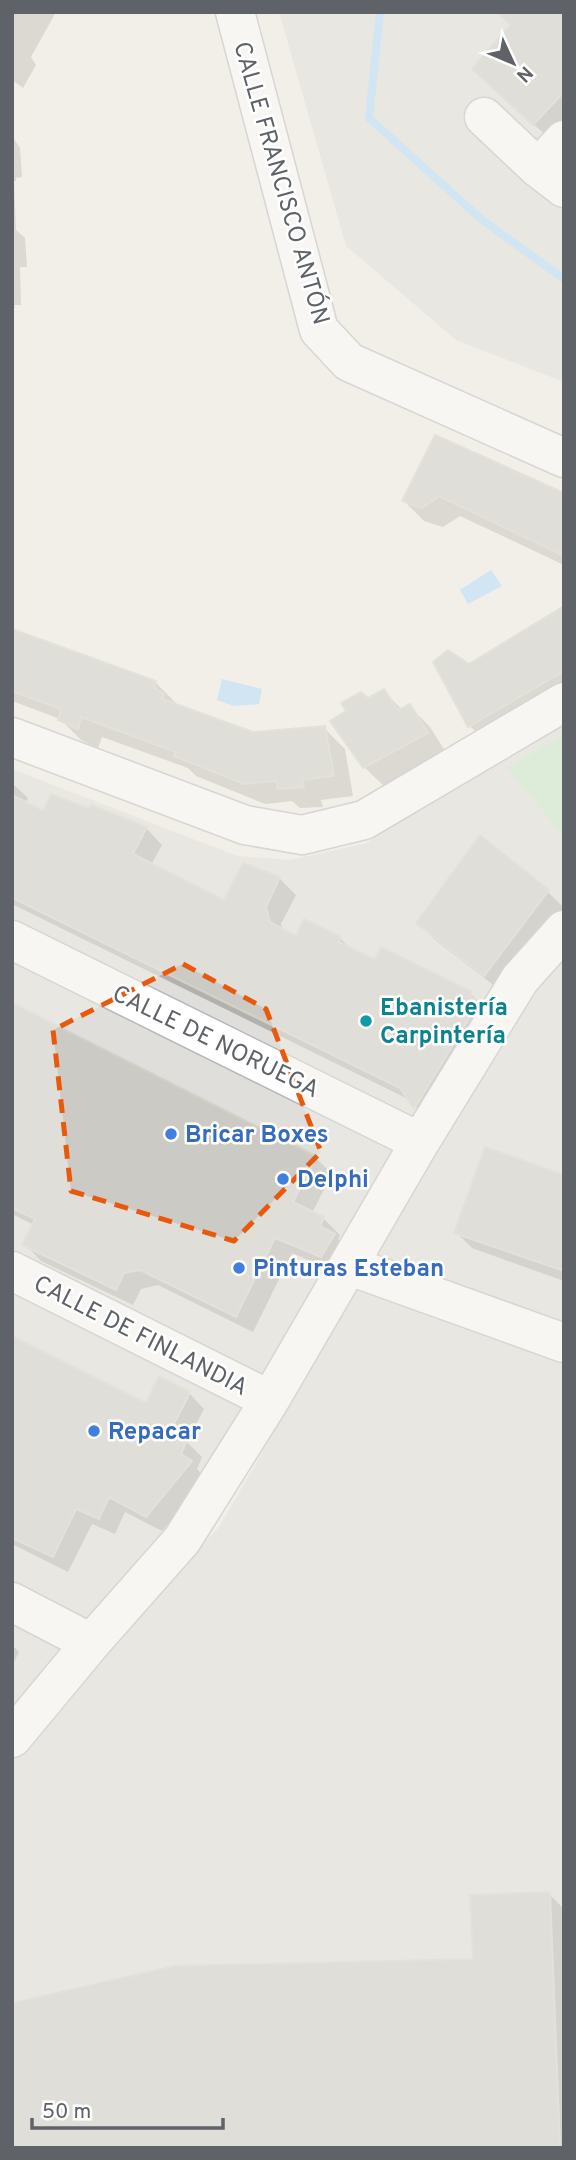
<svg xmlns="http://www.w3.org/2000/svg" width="576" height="2160" font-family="Overpass,sans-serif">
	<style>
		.industrial { fill: #e0deda }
		.green { fill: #c5e8c5 }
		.water { fill: #aadaff }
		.shadow { fill: #0003; fill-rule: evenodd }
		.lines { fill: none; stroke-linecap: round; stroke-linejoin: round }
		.stream { stroke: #aadaff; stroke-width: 8 }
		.building { fill: #cccac5; stroke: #d6d1c6; stroke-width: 2 }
		.minor-casing { stroke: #b5b8bc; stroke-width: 41 }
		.minor { stroke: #fff; stroke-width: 38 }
		.marked { fill: none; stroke: #e8590c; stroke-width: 5; stroke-dasharray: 14 9; stroke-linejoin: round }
		.culture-dot { fill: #0f9aa8; stroke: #fff; stroke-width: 2.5 }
		.shop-dot { fill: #3f7fe0; stroke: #fff; stroke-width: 2.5 }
		.labels { text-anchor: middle; stroke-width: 5; stroke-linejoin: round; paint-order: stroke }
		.street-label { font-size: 24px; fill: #5f6368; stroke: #fff }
		.culture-label { font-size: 24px; font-weight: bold; fill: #0d838f; stroke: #fff; text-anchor: start }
		.shop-label { font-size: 24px; font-weight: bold; fill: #366cbe; stroke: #fff; text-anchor: start }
	</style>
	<rect width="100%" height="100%" fill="#f1efe8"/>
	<path class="industrial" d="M 279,12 L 564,12 L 564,382 L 456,340 L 346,246 Z
		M 564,721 L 564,920 L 270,1400 L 12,1738 L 12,769 L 237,856 L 290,860 L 367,843 L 429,798 Z
		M 564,934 L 564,2148 L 12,2148 L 12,1748 L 219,1527 Z"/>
	<path class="green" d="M 564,735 L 564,836 L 507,768 Z"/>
	<path class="water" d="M 491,570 L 502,586 L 468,604 L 460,590 Z
		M 222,679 L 262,689 L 259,704 L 234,706 L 217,700 Z"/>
	<path class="shadow" d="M 12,12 L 56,12 L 31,57 L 36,65 L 23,88 L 12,80 Z
		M 564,12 L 564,126 L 551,140 L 491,85 L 512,25 Z
		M 12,136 L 20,148 L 22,177 L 16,178 L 16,181 L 14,181 L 16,230 L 25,238 L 27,267 L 20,267 L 21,305 L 14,305 L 15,308 L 12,308 Z
		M 436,437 L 564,495 L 564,565 L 460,516 L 443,527 L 424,521 L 404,501 Z
		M 564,609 L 564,703 L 490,746 L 470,726 L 469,666 Z
		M 12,631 L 155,682 L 176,703 L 175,705 L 252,734 L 324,728 L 345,749 L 353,796 L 321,800 L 323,807 L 300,808 L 292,801 L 265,804 L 196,776 L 188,768 L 102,737 L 98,748 L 81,740 L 60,719 L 12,701 Z
		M 384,691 L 402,710 L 409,706 L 430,727 L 447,754 L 385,787 L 364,767 L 348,711 Z
		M 12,783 L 28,798 L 25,804 L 43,813 L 146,828 L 162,845 L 151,865 L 225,902 L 279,878 L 296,895 L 281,924 L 283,931 L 297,938 L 340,938 L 354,952 L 376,962 L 382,949 L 471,994 L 488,1010 L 431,1124 L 410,1100 L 12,904 Z
		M 481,837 L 548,892 L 564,908 L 501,991 L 434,939 L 418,923 Z
		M 12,1005 L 315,1157 L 332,1174 L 312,1213 L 323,1218 L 340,1235 L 338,1239 L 351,1252 L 337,1272 L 292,1253 L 253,1332 L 158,1285 L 141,1289 L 133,1305 L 41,1261 L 25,1244 L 34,1225 L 12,1214 Z
		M 564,1177 L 564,1281 L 472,1248 L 456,1232 Z
		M 12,1338 L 147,1405 L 189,1393 L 204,1409 L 187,1442 L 202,1457 L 197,1469 L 206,1478 L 162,1531 L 125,1512 L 115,1534 L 92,1524 L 68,1572 L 12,1544 ZM 185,1397 L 189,1397 L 167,1439 L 164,1438 Z
		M 12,1645 L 19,1652 L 12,1666 Z
		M 549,1894 L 564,1909 L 564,2148 L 12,2148 L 475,1960 Z"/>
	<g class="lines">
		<path class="stream" d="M 380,12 L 369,118 L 481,219 L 564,279"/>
	</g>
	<path class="building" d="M 497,12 L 564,12 L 564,92 L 533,125 L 472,69 L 510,25 Z
		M 435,435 L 564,493 L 564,556 L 439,496 L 422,508 L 402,501 Z
		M 564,606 L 564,671 L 468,727 L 433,662 L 448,650 L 469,664 Z
		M 12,629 L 156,681 L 154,688 L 164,694 L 162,699 L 253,732 L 325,726 L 334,776 L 302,780 L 304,787 L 278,789 L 276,781 L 244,784 L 174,756 L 176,752 L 81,717 L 78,729 L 58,720 L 61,709 L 12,691 Z
		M 384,689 L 398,710 L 410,704 L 428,733 L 363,768 L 330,721 L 346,711 L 341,703 L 361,692 L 368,698 Z
		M 51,794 L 89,809 L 91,805 L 147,827 L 133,854 L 224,900 L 243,863 L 280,877 L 266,907 L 270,922 L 296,936 L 304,919 L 341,937 L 339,942 L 375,960 L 381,947 L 472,992 L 470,996 L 479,1002 L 414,1109 L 400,1088 L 12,898 L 12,795 L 43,811 Z
		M 480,835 L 549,890 L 484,976 L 416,923 Z
		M 12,1003 L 316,1156 L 293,1202 L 324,1217 L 320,1226 L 335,1234 L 321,1257 L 275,1238 L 236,1317 L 140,1270 L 124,1273 L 116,1290 L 22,1245 L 35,1219 L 12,1208 Z
		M 485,1147 L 564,1175 L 564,1271 L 454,1233 Z
		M 12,1336 L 146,1403 L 159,1376 L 190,1392 L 170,1431 L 187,1440 L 181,1454 L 192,1461 L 146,1517 L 109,1497 L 99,1519 L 76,1509 L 53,1557 L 12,1538 Z
		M 550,1892 L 560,2148 L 12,2148 L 12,2003 L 175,1966 L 473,1959 L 470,1895 Z"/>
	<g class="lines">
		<g class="minor-casing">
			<path id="minor" d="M 235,12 L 319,330 L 349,362 L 564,458
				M 484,117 L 538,168 L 564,188
				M 538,168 L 564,140
				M 12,737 L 245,825 L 302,835 L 364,820 L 564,702
				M 12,940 L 420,1142
				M 350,1266 L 564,1343
				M 12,1271 L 270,1400
				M 12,1602 L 91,1643
				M 12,1738 L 91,1643 L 182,1540 L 270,1400 L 420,1142 L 520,979 L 564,930"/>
		</g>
		<use href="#minor" class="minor"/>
	</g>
	<path d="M0 0H576V2160H0ZM 183,964 L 266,1009 L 321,1152 L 234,1241 L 71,1191 L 53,1030 Z" fill="#f1efe8" fill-opacity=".55" fill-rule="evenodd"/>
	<path class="marked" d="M 183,964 L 266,1009 L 321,1152 L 234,1241 L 71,1191 L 53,1030 Z"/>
	<circle class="culture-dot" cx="366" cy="1021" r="7"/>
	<g class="shop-dot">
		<circle cx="171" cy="1134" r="7"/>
		<circle cx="283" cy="1179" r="7"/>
		<circle cx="239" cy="1268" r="7"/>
		<circle cx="94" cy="1431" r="7"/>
	</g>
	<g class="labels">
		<g class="street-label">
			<text transform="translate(282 183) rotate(74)" y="8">CALLE FRANCISCO ANTÓN</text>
			<text transform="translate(216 1041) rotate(26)" y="8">CALLE DE NORUEGA</text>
			<text transform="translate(141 1335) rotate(27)" y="8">CALLE DE FINLANDIA</text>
		</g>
		<g class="culture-label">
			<text x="380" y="1015">Ebanistería<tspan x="380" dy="28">Carpintería</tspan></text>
		</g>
		<g class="shop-label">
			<text x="185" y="1142">Bricar Boxes</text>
			<text x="297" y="1187">Delphi</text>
			<text x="253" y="1276">Pinturas Esteban</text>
			<text x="108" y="1439">Repacar</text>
		</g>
	</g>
	<rect width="576" height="2160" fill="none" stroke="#5f6368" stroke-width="28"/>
	<g transform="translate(513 63) rotate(134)" stroke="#ffffff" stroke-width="5" paint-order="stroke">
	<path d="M0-5L12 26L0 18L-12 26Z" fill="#5f6368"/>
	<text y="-10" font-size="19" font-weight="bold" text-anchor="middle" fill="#5f6368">N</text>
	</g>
	<path d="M32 2118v10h191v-10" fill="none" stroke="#5f6368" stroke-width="3.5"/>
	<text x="42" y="2118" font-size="21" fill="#5f6368" stroke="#ffffff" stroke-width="5" paint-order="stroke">50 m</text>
</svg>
